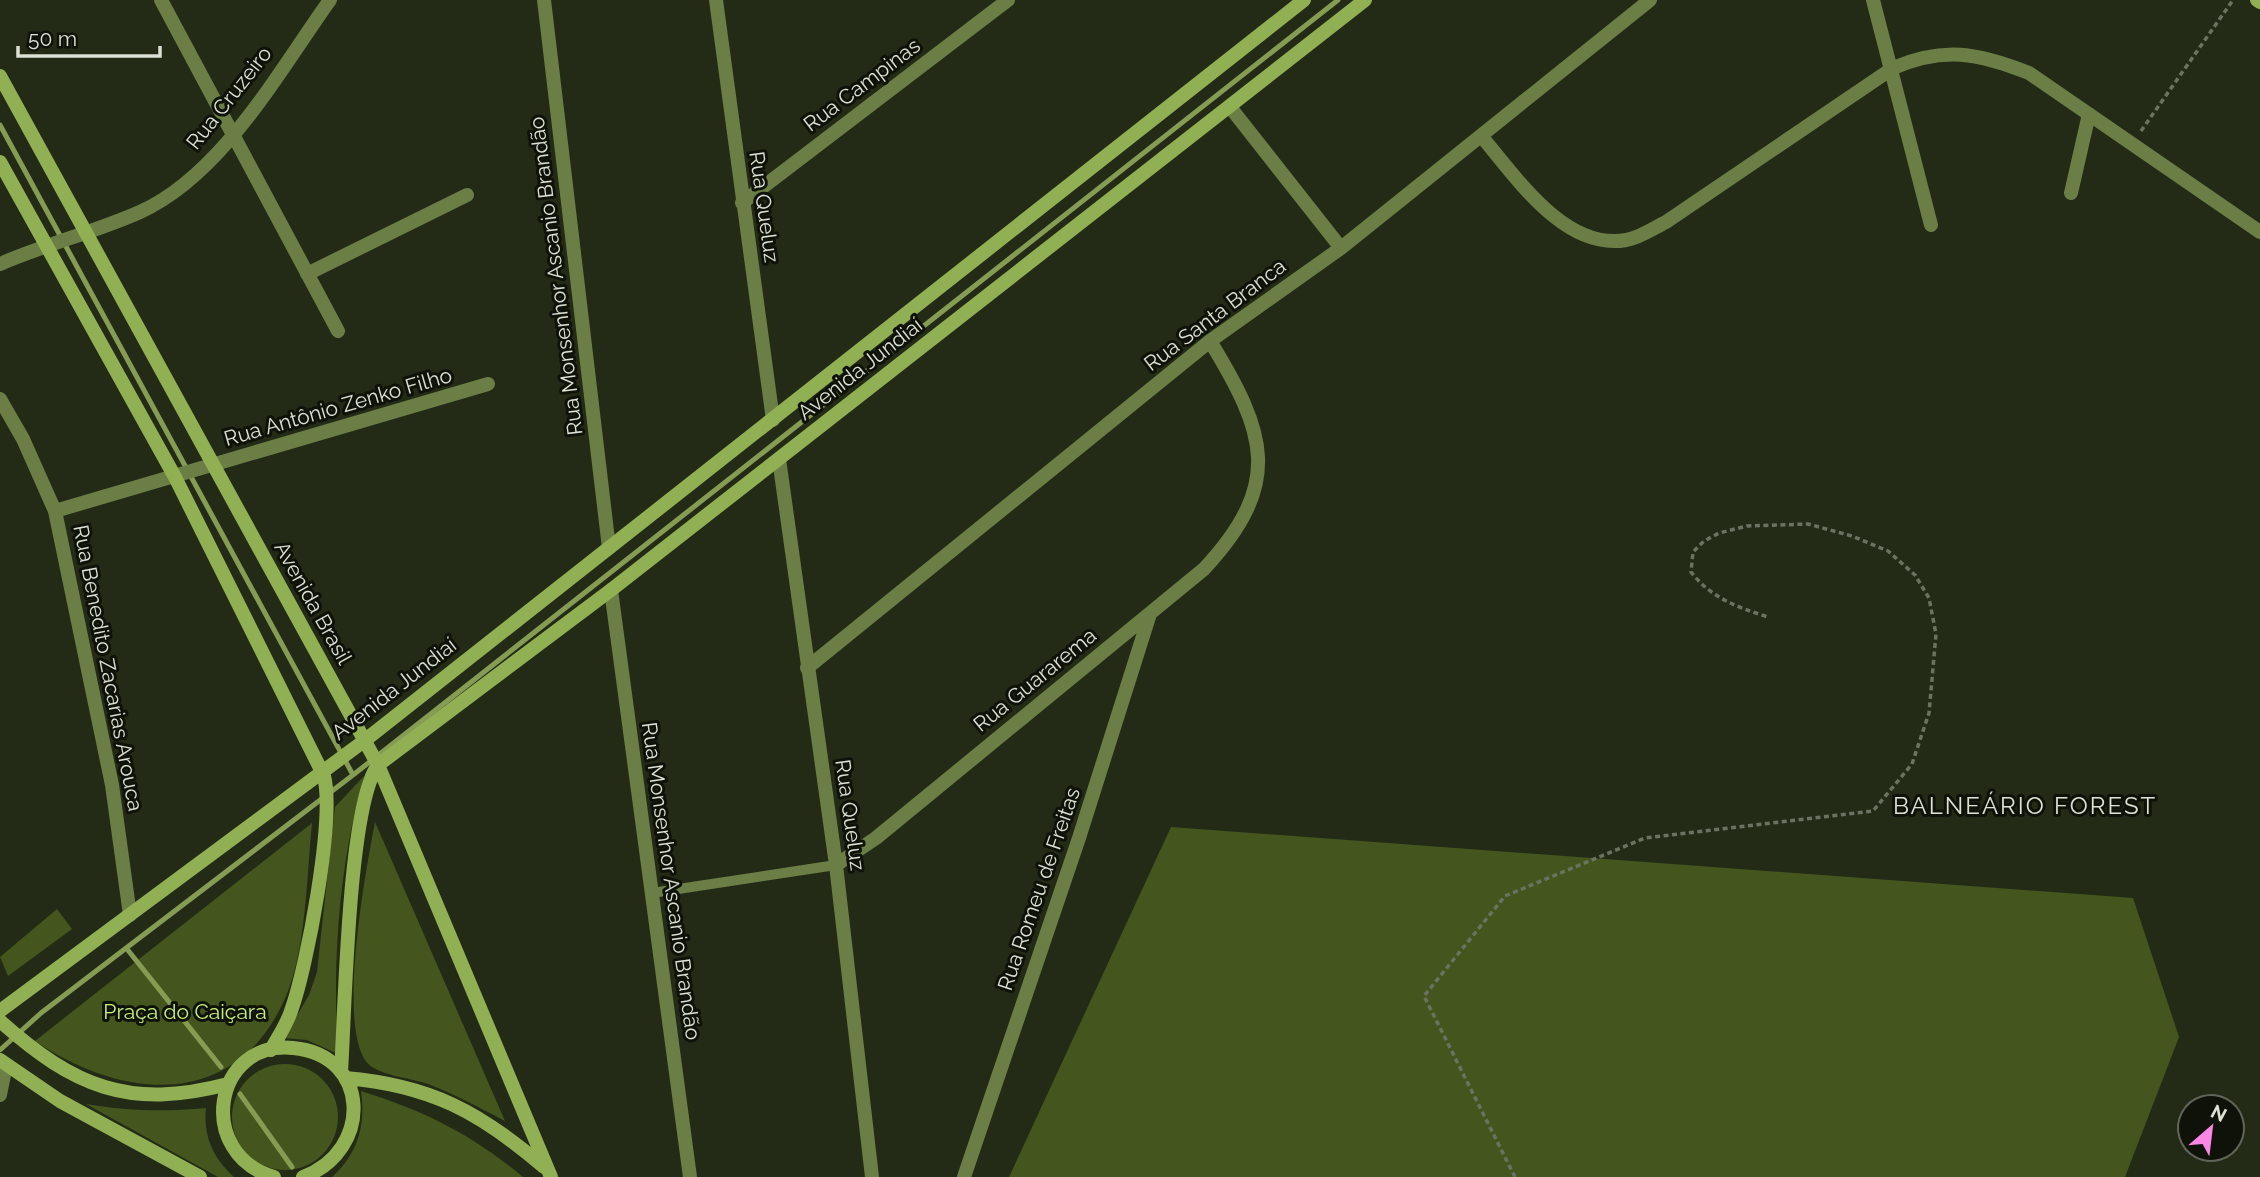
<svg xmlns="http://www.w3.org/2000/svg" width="2260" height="1177" font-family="Raleway,sans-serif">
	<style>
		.green { fill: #44561e }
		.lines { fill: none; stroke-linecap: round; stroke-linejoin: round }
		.stream { stroke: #869c53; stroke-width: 5 }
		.path { stroke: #6b7261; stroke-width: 3.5; stroke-dasharray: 5 3.5; stroke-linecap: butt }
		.lane { stroke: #6b7e46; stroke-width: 10 }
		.street { stroke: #6b7e46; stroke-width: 14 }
		.secondary { stroke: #91b053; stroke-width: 14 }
		.labels { text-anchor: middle; stroke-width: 6; stroke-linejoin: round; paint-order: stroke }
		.street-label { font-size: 21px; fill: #dce1d4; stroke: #0e1209 }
		.park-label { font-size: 21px; fill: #c8f177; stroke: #0e1209 }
		.quarter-label { font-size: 24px; letter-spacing: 2px; fill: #dce1d4; stroke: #0e1209 }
	</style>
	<rect width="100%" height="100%" fill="#232b17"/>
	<path class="green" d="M 364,776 C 339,864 332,963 338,1054 L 307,1040 L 284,1038 L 309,995 L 317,972 L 335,807 Z
		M 375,822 L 505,1121 C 480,1108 455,1094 428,1084 C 411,1078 388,1077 372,1067 C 333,1041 367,865 375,822 Z
		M 312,823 C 307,873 306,946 288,991 C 241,1110 127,1103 35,1041 Z
		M 1171,827 L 2133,898 L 2179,1037 L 2125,1177 L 1009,1177 Z
		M 57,909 L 72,929 L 8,976 L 0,957 Z
		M232 1117a53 53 0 1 1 106 0a53 53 0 1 1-106 0Z
		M 361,1091 C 425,1111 471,1134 523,1177 L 332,1177 C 358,1154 366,1124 361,1091 Z
		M 86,1104 C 128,1111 164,1112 206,1108 C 203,1136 213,1158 234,1177 L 218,1177 Z"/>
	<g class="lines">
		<path class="stream" d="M 0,125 L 353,775
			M 127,949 L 221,1067
			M 0,1050 L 41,1013 L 353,775 L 1338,0
			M 240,1094 L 292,1167"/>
		<path class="path" d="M 2141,131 L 2233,0
			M 1515,1177 L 1424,996 L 1505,896 L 1645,838 L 1873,811 L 1912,764 L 1929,713 L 1936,634 L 1929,598 L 1915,575 L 1888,551 L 1852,536 L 1808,524 L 1747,526 L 1719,533 L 1704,541 L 1693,552 L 1691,572 C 1711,598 1737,607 1768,617"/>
		<path class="lane" d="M 652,893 L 836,865"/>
		<path class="street" d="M 161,0 L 338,331
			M 544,0 L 609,548
			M 716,0 L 773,420
			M 1873,0 L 1931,225
			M 1230,107 L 1341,248
			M 1482,137 C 1516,177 1565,251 1626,240 C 1639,238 1654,228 1666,222 L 1893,68 C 1944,46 1978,53 2029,73 L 2260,232
			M 2071,193 L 2089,114
			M 742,203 L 1008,0
			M 0,264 C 46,244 95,232 140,212 C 222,175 279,71 330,0
			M 307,274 L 467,195
			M 0,399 L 23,439 L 55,511 L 112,785 L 130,915
			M 779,459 L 836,865 L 872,1177
			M 55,511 L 488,384
			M 611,590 L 690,1177
			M 807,668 L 1210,341 L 1341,248 L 1650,0
			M 836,865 L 876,838 L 1204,569 C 1284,483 1266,433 1210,341
			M 0,1095 L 6,1065
			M 964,1177 L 1079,838 L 1150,614"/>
		<path class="secondary" d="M 2257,0 L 2260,2
			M 0,76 L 378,765 L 551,1177
			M 0,162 L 175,477 L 324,776 C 335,819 307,967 291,1011 C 287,1024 278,1037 271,1050
			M 0,1011 L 364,741 L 1304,0
			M 0,1021 C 74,1087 129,1110 228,1084
			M 0,1060 L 60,1101 L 200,1177
			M 341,1072 C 345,1012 348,806 378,765 L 611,590 L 1365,0
			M 345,1078 C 430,1085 480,1112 544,1167
			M 274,1177 C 195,1154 213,1040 293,1048 C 371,1055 373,1151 303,1177"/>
	</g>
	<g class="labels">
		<g class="street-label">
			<text transform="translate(862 85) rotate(-37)" y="7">Rua Campinas</text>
			<text transform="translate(229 98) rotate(-52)" y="7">Rua Cruzeiro</text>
			<text transform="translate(764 207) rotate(82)" y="7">Rua Queluz</text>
			<text transform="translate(556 276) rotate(-97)" y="7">Rua Monsenhor Ascanio Brandão</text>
			<text transform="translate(1215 315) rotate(-37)" y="7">Rua Santa Branca</text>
			<text transform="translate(860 369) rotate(-38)" y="7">Avenida Jundiaí</text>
			<text transform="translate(338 407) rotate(-16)" y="7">Rua Antônio Zenko Filho</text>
			<text transform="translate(313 603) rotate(61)" y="7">Avenida Brasil</text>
			<text transform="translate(108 668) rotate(79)" y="7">Rua Benedito Zacarias Arouca</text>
			<text transform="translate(1035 680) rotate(-39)" y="7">Rua Guararema</text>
			<text transform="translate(394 689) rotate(-38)" y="7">Avenida Jundiaí</text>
			<text transform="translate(850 815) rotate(82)" y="7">Rua Queluz</text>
			<text transform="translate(671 881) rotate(82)" y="7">Rua Monsenhor Ascanio Brandão</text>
			<text transform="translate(1039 889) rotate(-71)" y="7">Rua Romeu de Freitas</text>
		</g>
		<g class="park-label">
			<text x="185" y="1019">Praça do Caiçara</text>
		</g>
		<g class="quarter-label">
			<text x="2025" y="814">BALNEÁRIO FOREST</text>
		</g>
	</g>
	<g transform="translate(2211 1128) rotate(28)"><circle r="33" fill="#0e1209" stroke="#60655a" stroke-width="2"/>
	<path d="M0-5L12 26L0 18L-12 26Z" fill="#fb86e5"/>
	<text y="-10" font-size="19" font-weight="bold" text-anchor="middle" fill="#dce1d4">N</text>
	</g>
	<path d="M18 46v10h142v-10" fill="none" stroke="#dce1d4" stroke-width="3.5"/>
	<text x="28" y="46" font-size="21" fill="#dce1d4" stroke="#0e1209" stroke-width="5" paint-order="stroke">50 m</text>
</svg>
